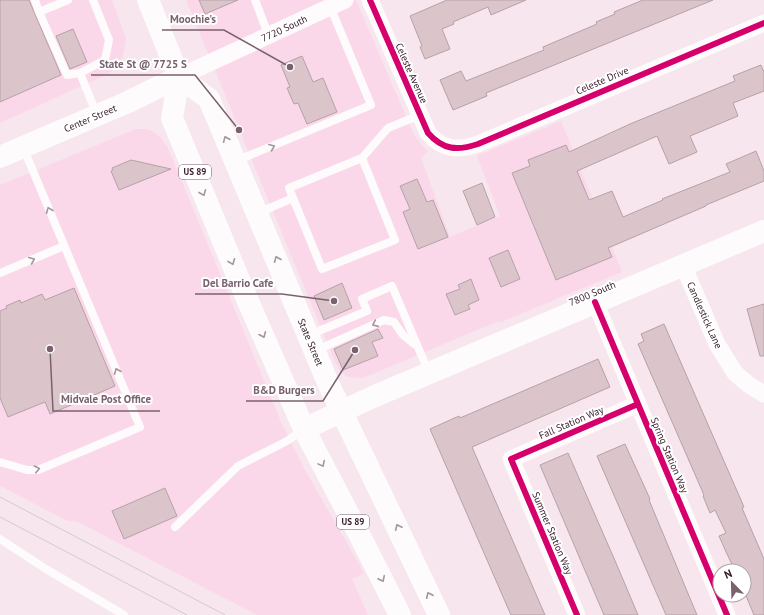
<svg xmlns="http://www.w3.org/2000/svg" width="764" height="615" font-family="'PT Sans',sans-serif">
	<style>
		.built { fill: #fad8ea }
		.building { fill: #dbc5cb; stroke: #b6a1a7 }
		.lines { fill: none; stroke-linecap: round; stroke-linejoin: round }
		.lane { stroke: #fefbfc; stroke-width: 8 }
		.street { stroke: #fefbfc; stroke-width: 17 }
		.secondary { stroke: #fefbfc; stroke-width: 22 }
		.primary { stroke: #fefbfc; stroke-width: 22 }
		.tram { stroke: #d1cccf; stroke-width: 1 }
		.cycleway-casing { stroke: #fff; stroke-width: 8 }
		.cycleway { stroke: #d6006c; stroke-width: 6 }
		.oneway { stroke: #a4969d }
		.labels { text-anchor: middle; stroke-width: 4; stroke-linejoin: round; paint-order: stroke }
		.shield { fill: #fff; stroke: #725f69; stroke-width: 1 }
		.shield-label { font-size: 9px; font-weight: bold; fill: #351a29 }
		.street-label { font-size: 10px; fill: #351a29; stroke: #fff }
		.leader { fill: none; stroke: #79616e; stroke-width: 1.5 }
		.callout-dot { fill: #79616e; stroke: #fff; stroke-width: 1.5 }
		.callout-label { font-size: 11px; text-anchor: middle; font-weight: bold; fill: #79616e; stroke: #fff; stroke-width: 4; stroke-linejoin: round; paint-order: stroke }
	</style>
	<rect width="100%" height="100%" fill="#f7e6ee"/>
	<path class="built" d="M 0,0 L 112,0 L 126,39 L 123,56 L 117,67 L 108,74 L 0,123 Z
		M 186,0 L 356,0 L 414,135 L 421,144 L 428,151 L 421,158 L 450,237 L 500,216 L 477,156 L 561,121 L 622,272 L 501,322 L 496,322 L 368,376 L 361,378 L 348,377 L 340,371 L 335,362 Z
		M 136,129 L 146,129 L 152,131 L 162,139 L 168,148 L 282,424 L 305,470 L 364,573 L 352,579 L 368,615 L 257,615 L 76,521 L 68,521 L 0,486 L 0,185 Z"/>
	<path class="building" d="M 0,0 L 29,0 L 61,75 L 0,102 Z
		M 199,0 L 238,0 L 205,14 Z
		M 447,0 L 526,0 L 491,15 L 488,7 L 453,22 L 454,24 L 442,29 L 450,49 L 425,59 L 420,47 L 422,46 L 410,16 Z
		M 643,0 L 713,0 L 486,93 L 487,96 L 453,110 L 440,80 L 461,71 L 466,81 L 544,50 L 543,47 L 597,24 L 596,22 L 615,14 L 614,12 Z
		M 73,29 L 87,62 L 70,69 L 56,36 Z
		M 302,56 L 313,82 L 323,78 L 337,112 L 307,124 L 298,103 L 294,104 L 287,88 L 290,87 L 281,65 Z
		M 761,65 L 764,72 L 764,91 L 733,103 L 738,116 L 690,136 L 697,152 L 669,164 L 657,136 L 577,171 L 589,200 L 612,191 L 623,217 L 663,200 L 662,199 L 730,172 L 726,164 L 756,151 L 764,171 L 764,181 L 706,205 L 706,206 L 608,248 L 612,257 L 556,280 L 512,173 L 530,166 L 528,160 L 566,145 L 569,152 L 630,124 L 735,81 L 733,76 Z
		M 131,160 L 171,169 L 119,190 L 111,171 L 113,170 L 112,168 Z
		M 417,179 L 427,202 L 433,200 L 448,237 L 418,249 L 403,212 L 410,209 L 400,186 Z
		M 482,183 L 495,217 L 477,225 L 463,191 Z
		M 508,250 L 520,279 L 501,287 L 489,258 Z
		M 471,279 L 479,300 L 468,305 L 470,309 L 455,315 L 446,294 L 460,289 L 458,285 Z
		M 342,283 L 352,308 L 324,320 L 314,296 Z
		M 74,288 L 115,386 L 50,414 L 45,402 L 8,417 L 0,398 L 0,311 L 7,308 L 6,306 L 20,300 L 21,303 L 42,294 L 45,300 Z
		M 764,304 L 764,356 L 760,356 L 747,309 Z
		M 664,324 L 744,507 L 742,508 L 764,559 L 764,615 L 754,615 L 744,591 L 744,571 L 735,571 L 727,554 L 719,536 L 726,533 L 715,510 L 710,513 L 703,496 L 704,495 L 638,344 L 644,341 L 641,334 Z
		M 378,329 L 383,338 L 372,342 L 378,356 L 343,370 L 334,349 Z
		M 598,359 L 610,387 L 472,447 L 545,615 L 511,615 L 430,429 L 459,416 L 460,418 Z
		M 625,444 L 650,499 L 649,500 L 697,615 L 666,615 L 597,456 Z
		M 568,453 L 616,563 L 638,615 L 604,615 L 540,465 Z
		M 165,488 L 177,516 L 124,539 L 112,511 Z"/>
	<g class="lines">
		<path class="lane" d="M 35,0 L 39,12 L 68,0
			M 255,0 L 268,34
			M 39,12 L 67,75 L 80,73 L 105,60 L 109,40 L 93,0
			M 80,73 L 97,115
			M 362,158 L 388,128 L 420,115
			M 236,161 L 371,105 L 330,6
			M 258,213 L 293,198 L 322,269 L 395,240 L 362,158 L 289,188 L 293,198
			M 0,273 L 64,246
			M 309,335 L 367,311 L 362,299 L 392,286 L 429,373
			M 315,351 L 384,320 L 394,322 L 403,335 L 414,344
			M 0,462 L 27,470 L 38,470 L 140,427 L 23,147
			M 175,527 L 238,466 L 287,441 L 304,429
			M 0,539 L 46,569 L 124,615"/>
		<path class="street" d="M 370,0 L 428,133 C 443,150 457,151 478,144 L 764,23
			M 179,77 L 345,0
			M 683,265 L 717,344 L 735,373 L 749,385 L 764,394
			M 595,302 L 727,615
			M 577,615 L 511,459 L 638,404"/>
		<path class="secondary" d="M 0,157 L 128,102 L 179,77
			M 304,429 L 375,396 L 764,231"/>
		<path class="primary" d="M 148,0 L 179,77 L 209,99 L 328,383 L 439,615
			M 179,77 L 172,118 L 247,299 L 304,429 L 361,538 L 400,615"/>
		<path class="tram" d="M 0,497 L 225,615
			M 0,517 L 187,615"/>
		<g class="cycleway-casing">
			<path id="cycleway" d="M 370,0 L 428,133 C 443,150 457,151 478,144 L 764,23
				M 595,302 L 727,615
				M 577,615 L 511,459 L 638,404"/>
		</g>
		<use href="#cycleway" class="cycleway"/>
	</g>
	<defs><path id="oneway-chevron" d="M-2-3.5L2.5 0L-2 3.5" fill="none" stroke-width="1.6" stroke-linecap="round" stroke-linejoin="round"/></defs>
	<g class="oneway">
		<use href="#oneway-chevron" transform="translate(226 139) rotate(-113)"/>
		<use href="#oneway-chevron" transform="translate(272 147) rotate(-22)"/>
		<use href="#oneway-chevron" transform="translate(203 193) rotate(68)"/>
		<use href="#oneway-chevron" transform="translate(49 210) rotate(-112)"/>
		<use href="#oneway-chevron" transform="translate(277 259) rotate(-113)"/>
		<use href="#oneway-chevron" transform="translate(32 260) rotate(-23)"/>
		<use href="#oneway-chevron" transform="translate(232 262) rotate(68)"/>
		<use href="#oneway-chevron" transform="translate(375 324) rotate(156)"/>
		<use href="#oneway-chevron" transform="translate(263 335) rotate(67)"/>
		<use href="#oneway-chevron" transform="translate(117 371) rotate(-113)"/>
		<use href="#oneway-chevron" transform="translate(322 464) rotate(62)"/>
		<use href="#oneway-chevron" transform="translate(37 469) rotate(-13)"/>
		<use href="#oneway-chevron" transform="translate(398 527) rotate(-115)"/>
		<use href="#oneway-chevron" transform="translate(382 579) rotate(64)"/>
		<use href="#oneway-chevron" transform="translate(429 595) rotate(-115)"/>
	</g>
	<g class="labels">
		<g class="shield">
			<rect x="179" y="165" width="32" height="14" rx="3"/>
			<rect x="337" y="515" width="32" height="14" rx="3"/>
		</g>
		<g class="shield-label">
			<text x="195" y="175">US 89</text>
			<text x="353" y="525">US 89</text>
		</g>
		<g class="street-label">
			<text transform="translate(284 28) rotate(-25)" y="4">7720 South</text>
			<text transform="translate(412 73) rotate(66)" y="4">Celeste Avenue</text>
			<text transform="translate(602 80) rotate(-23)" y="4">Celeste Drive</text>
			<text transform="translate(90 118) rotate(-23)" y="4">Center Street</text>
			<text transform="translate(592 293) rotate(-23)" y="4">7800 South</text>
			<text transform="translate(705 315) rotate(66)" y="4">Candlestick Lane</text>
			<text transform="translate(311 342) rotate(67)" y="4">State Street</text>
			<text transform="translate(571 422) rotate(-23)" y="4">Fall Station Way</text>
			<text transform="translate(670 455) rotate(67)" y="4">Spring Station Way</text>
			<text transform="translate(553 533) rotate(67)" y="4">Summer Station Way</text>
		</g>
	</g>
	<path class="leader" d="M290 67L224 30H162M239 130L195 75H91M334 301L282 294H195M355 350L323 401H246M50 349L53 411H160"/>
	<g class="callout-dot">
		<circle cx="290" cy="67" r="4"/>
		<circle cx="239" cy="130" r="4"/>
		<circle cx="334" cy="301" r="4"/>
		<circle cx="355" cy="350" r="4"/>
		<circle cx="50" cy="349" r="4"/>
	</g>
	<g class="callout-label">
		<text x="193" y="23">Moochie's</text>
		<text x="143" y="68">State St @ 7725 S</text>
		<text x="238" y="287">Del Barrio Cafe</text>
		<text x="284" y="394">B&amp;D Burgers</text>
		<text x="106" y="403">Midvale Post Office</text>
	</g>
	<g transform="translate(732 583) rotate(337)"><circle r="19" fill="#ffffff" stroke="#aea3a9"/>
	<path d="M0-3L7 15L0 10L-7 15Z" fill="#79616e"/>
	<text y="-6" font-size="11" font-weight="bold" text-anchor="middle" fill="#351a29">N</text>
	</g>
</svg>
